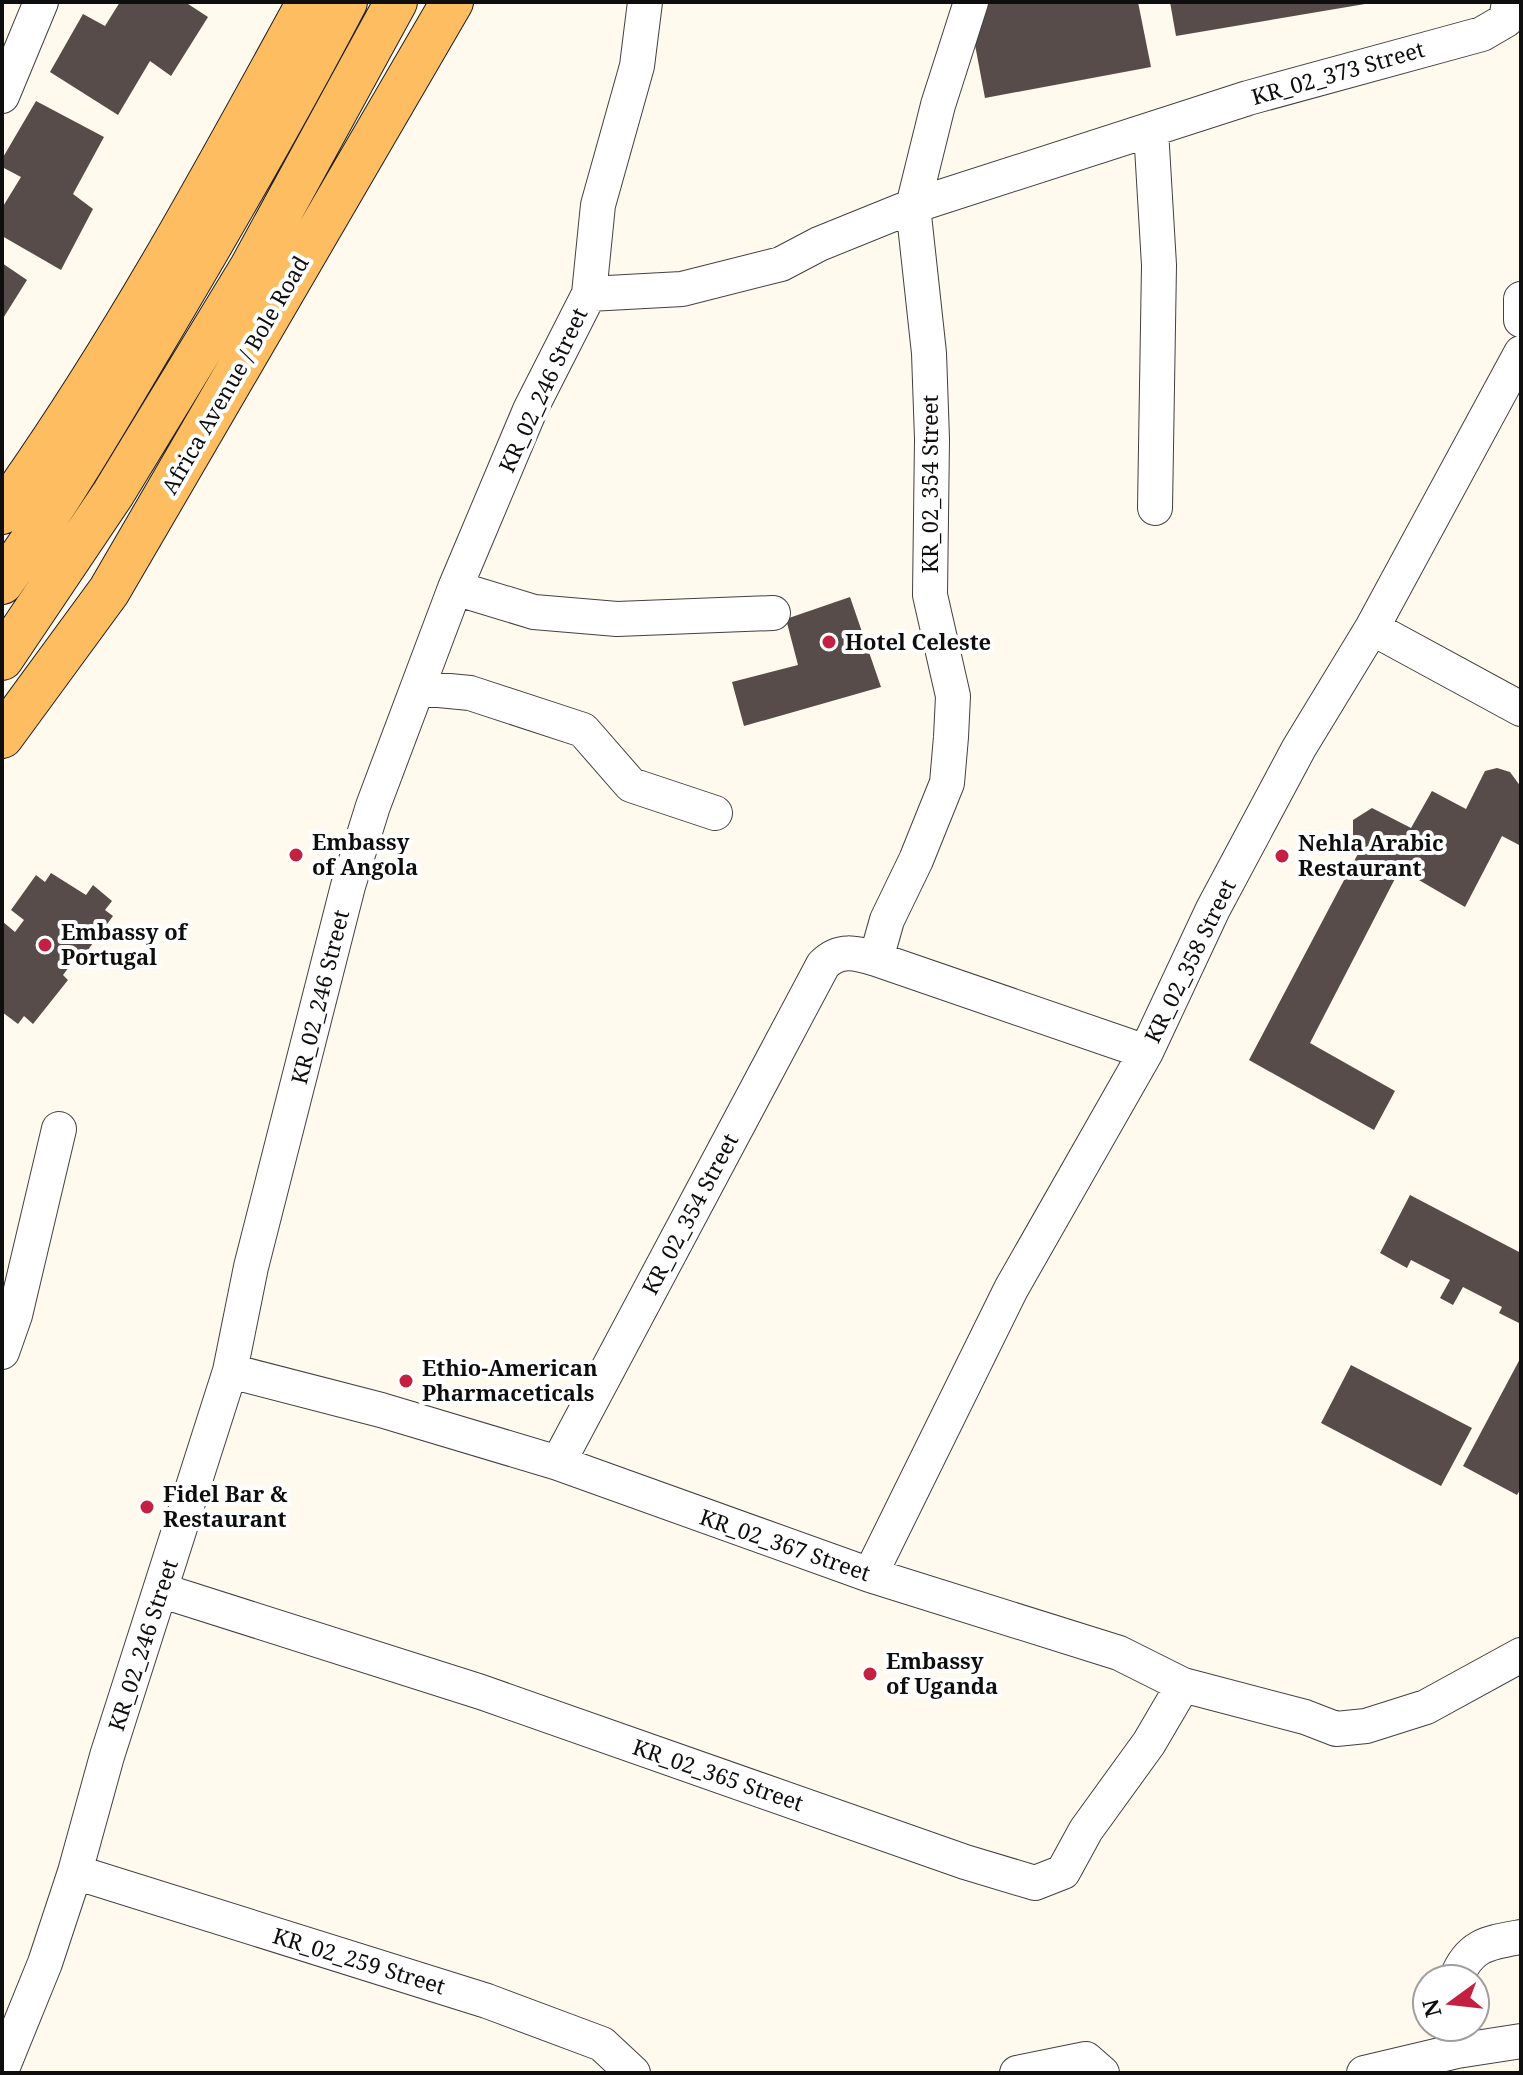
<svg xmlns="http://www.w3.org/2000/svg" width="1523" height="2075" font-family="'Noto Serif',serif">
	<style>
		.building { fill: #574c49 }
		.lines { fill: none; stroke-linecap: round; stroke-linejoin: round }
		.minor-casing { stroke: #414141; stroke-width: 36 }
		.major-casing { stroke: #1f1f1f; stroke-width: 44 }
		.minor { stroke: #fff; stroke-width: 34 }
		.major { stroke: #fdbd60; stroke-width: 42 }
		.poi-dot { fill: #c32042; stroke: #fff; stroke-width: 3 }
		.labels { text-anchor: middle; stroke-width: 8; stroke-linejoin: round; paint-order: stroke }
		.street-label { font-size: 22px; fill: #0e0e0e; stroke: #fff }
		.poi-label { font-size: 22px; font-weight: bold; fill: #0e0e0e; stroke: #fff; text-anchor: start }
	</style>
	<rect width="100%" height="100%" fill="#fff9ee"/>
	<path class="building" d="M 120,2 L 185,2 L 208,17 L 171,76 L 150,61 L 118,115 L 50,72 L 83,14 L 105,26 Z
		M 967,2 L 1138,2 L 1151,67 L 985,98 Z
		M 1170,2 L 1365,2 L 1365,4 L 1176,36 Z
		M 36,101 L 104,137 L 73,194 L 93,209 L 61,270 L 2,236 L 2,208 L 21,177 L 2,167 L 2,159 Z
		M 2,263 L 27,280 L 2,320 Z
		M 850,597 L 881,687 L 744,726 L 732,682 L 798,665 L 786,619 Z
		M 1497,768 L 1510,772 L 1521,787 L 1521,846 L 1502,836 L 1465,907 L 1400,869 L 1310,1043 L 1395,1091 L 1374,1130 L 1249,1060 L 1361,848 L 1353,843 L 1353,820 L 1372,808 L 1411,828 L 1432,791 L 1466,809 L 1485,771 Z
		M 51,873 L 86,895 L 93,885 L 112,901 L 105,910 L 113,916 L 79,962 L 75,959 L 63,975 L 68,980 L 33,1024 L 24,1016 L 18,1024 L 2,1012 L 2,921 L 15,932 L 24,920 L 11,910 L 36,875 L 45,882 Z
		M 1410,1195 L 1521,1253 L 1521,1324 L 1499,1313 L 1502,1307 L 1463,1287 L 1453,1305 L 1440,1298 L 1450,1280 L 1411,1260 L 1407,1268 L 1380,1253 Z
		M 1521,1357 L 1521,1488 L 1517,1495 L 1463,1466 Z
		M 1351,1365 L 1472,1428 L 1441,1486 L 1321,1423 Z"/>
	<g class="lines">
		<g class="minor-casing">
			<path id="minor" d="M 2,96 L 41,2
				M 1151,130 L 1159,265 L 1155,508
				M 589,294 L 682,289 L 781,264 L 819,244 L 913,206 L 1248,98 L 1482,34 L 1506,20 L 1509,2
				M 1521,299 L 1521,320
				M 455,588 L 534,612 L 617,619 L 773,613
				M 1372,628 L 1521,709
				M 418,688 L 470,693 L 583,730 L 631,785 L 715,813
				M 876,959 L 887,920 L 916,860 L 947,783 L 951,737 L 953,696 L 930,595 L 932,439 L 929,353 L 913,206 L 938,105 L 971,2
				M 2,1352 L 15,1315 L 59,1129
				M 230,1371 L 381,1410 L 558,1463 L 870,1575 L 1119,1653 L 1183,1685 L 1305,1717 L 1336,1729 L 1366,1726 L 1426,1707 L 1521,1655
				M 558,1463 L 823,965 C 839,948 856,953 876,959 L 1146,1052
				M 870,1575 L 1011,1289 L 1146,1052 L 1213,909 L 1299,748 L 1372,628 L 1521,353
				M 160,1590 L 481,1692 L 965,1862 L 1035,1883 L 1063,1872 L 1086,1830 L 1149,1743 L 1183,1685
				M 75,1872 L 487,2001 L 602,2044 L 633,2073
				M 1456,1979 C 1469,1945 1487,1943 1521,1937
				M 2,2069 L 45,1963 L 75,1872 L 107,1756 L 230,1371 L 251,1267 L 348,886 L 373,806 L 455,588 L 530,410 L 589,294 L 598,205 L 637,66 L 645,2
				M 1017,2073 L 1086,2059 L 1102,2073
				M 1364,2073 L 1457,2051 L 1521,2041"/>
		</g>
		<g class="major-casing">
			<path id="major" d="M 2,513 C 118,351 213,176 308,2
				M 2,583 C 60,502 110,416 161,330 C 225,222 288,113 346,2
				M 2,659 L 113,494 L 250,269 L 396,2
				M 2,737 L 109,591 L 452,2"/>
		</g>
		<use href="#minor" class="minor"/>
		<use href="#major" class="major"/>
	</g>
	<g class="poi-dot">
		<circle cx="829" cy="642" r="8"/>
		<circle cx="296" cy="855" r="8"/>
		<circle cx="1282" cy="856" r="8"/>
		<circle cx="45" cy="945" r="8"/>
		<circle cx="406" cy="1381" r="8"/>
		<circle cx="147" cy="1507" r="8"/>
		<circle cx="870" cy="1674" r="8"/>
	</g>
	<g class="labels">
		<g class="street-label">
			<text transform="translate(1338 73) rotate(-16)" y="8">KR_02_373 Street</text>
			<text transform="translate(235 375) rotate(-60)" y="8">Africa Avenue / Bole Road</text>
			<text transform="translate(543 390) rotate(-65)" y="8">KR_02_246 Street</text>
			<text transform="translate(930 484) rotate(-90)" y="8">KR_02_354 Street</text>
			<text transform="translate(1190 961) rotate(-64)" y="8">KR_02_358 Street</text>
			<text transform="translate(320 997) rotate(-76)" y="8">KR_02_246 Street</text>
			<text transform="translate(690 1214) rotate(-62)" y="8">KR_02_354 Street</text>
			<text transform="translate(785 1545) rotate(19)" y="8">KR_02_367 Street</text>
			<text transform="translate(143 1645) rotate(-72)" y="8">KR_02_246 Street</text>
			<text transform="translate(718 1775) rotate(19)" y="8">KR_02_365 Street</text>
			<text transform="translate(359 1961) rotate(17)" y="8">KR_02_259 Street</text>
		</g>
		<g class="poi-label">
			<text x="845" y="650">Hotel Celeste</text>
			<text x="312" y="850">Embassy<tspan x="312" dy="25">of Angola</tspan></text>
			<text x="1298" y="851">Nehla Arabic<tspan x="1298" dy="25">Restaurant</tspan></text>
			<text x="61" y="940">Embassy of<tspan x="61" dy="25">Portugal</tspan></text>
			<text x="422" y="1376">Ethio-American<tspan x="422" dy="25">Pharmaceticals</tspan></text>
			<text x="163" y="1502">Fidel Bar &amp;<tspan x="163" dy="25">Restaurant</tspan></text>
			<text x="886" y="1669">Embassy<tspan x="886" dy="25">of Uganda</tspan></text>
		</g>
	</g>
	<rect width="1523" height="2075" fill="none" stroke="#0e0e0e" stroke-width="8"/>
	<g transform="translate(1451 2003) rotate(255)"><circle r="38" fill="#ffffff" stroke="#9f9f9f" stroke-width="2"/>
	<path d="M0-6L14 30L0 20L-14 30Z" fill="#c32042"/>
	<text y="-12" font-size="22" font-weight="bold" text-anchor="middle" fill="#0e0e0e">N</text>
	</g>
</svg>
